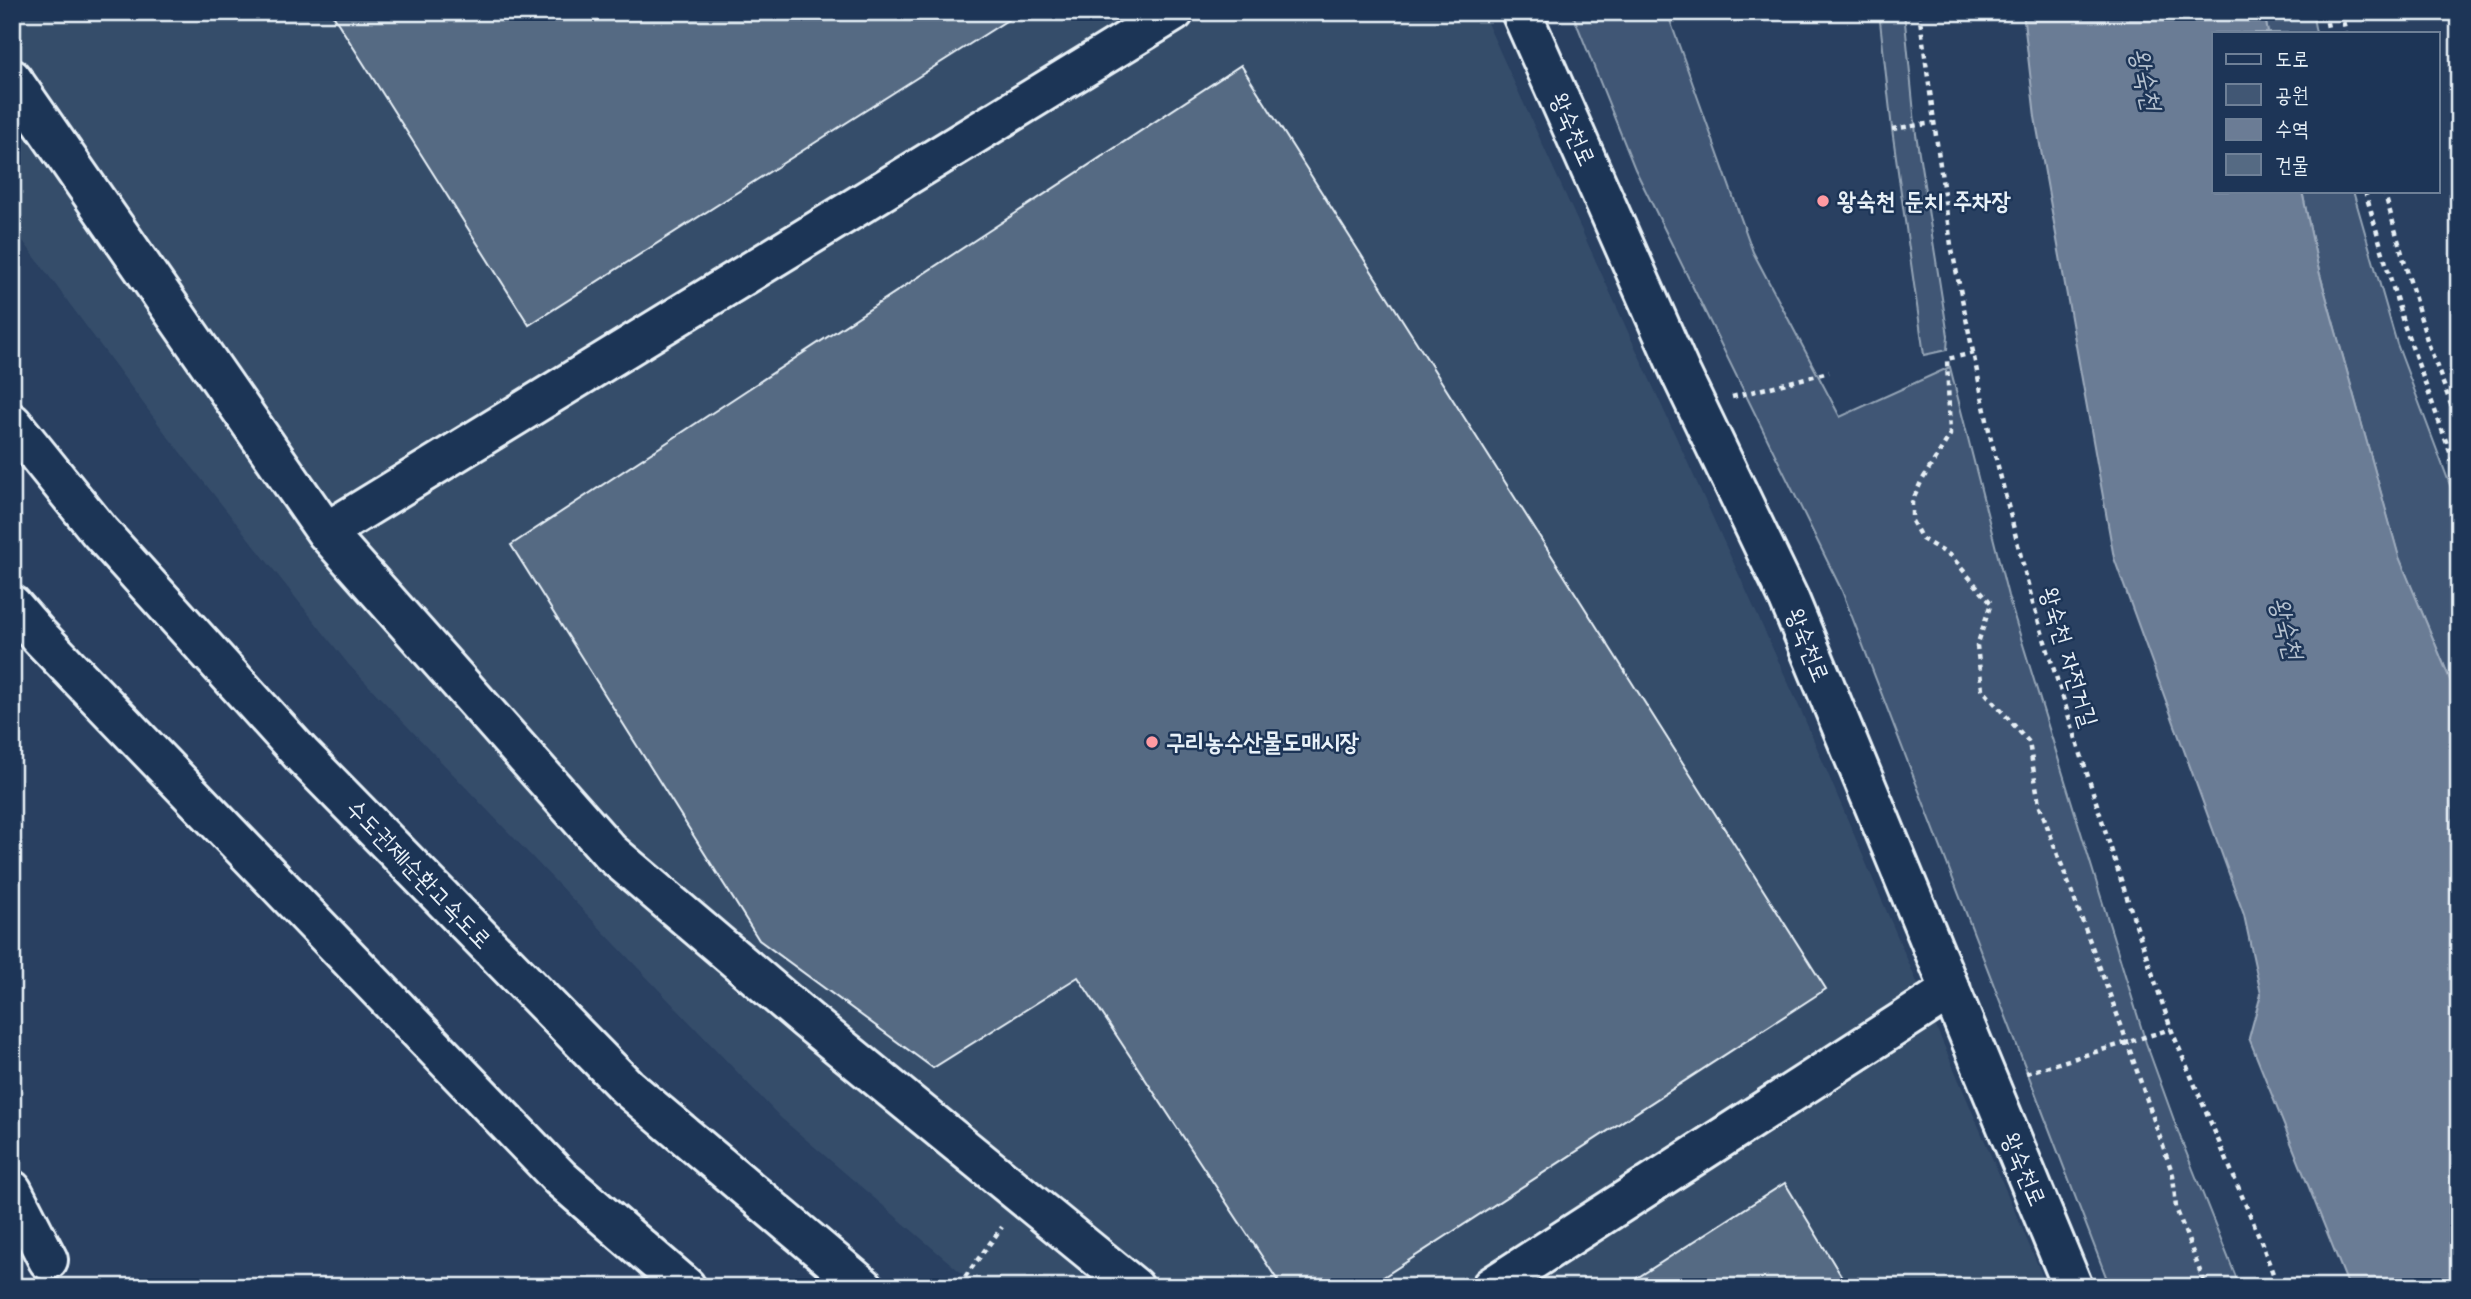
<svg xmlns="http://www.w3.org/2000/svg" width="2471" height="1299" font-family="'Architects Daughter','Poor Story',sans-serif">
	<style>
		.built { fill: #364d6b }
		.green { fill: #415774; stroke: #94a4b6; stroke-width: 2 }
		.water { fill: #6b7c95; stroke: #9dabbd; stroke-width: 2 }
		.building { fill: #556a83; stroke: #e8f1f8; stroke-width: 2 }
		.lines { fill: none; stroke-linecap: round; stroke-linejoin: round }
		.minor-casing { stroke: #e8f1f8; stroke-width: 44 }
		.highway-casing { stroke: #e8f1f8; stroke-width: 44 }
		.path { stroke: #e8f1f8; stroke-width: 4.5; stroke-dasharray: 5 5; stroke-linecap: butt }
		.minor { stroke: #1d3557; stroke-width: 38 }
		.highway { stroke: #1d3557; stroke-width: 38 }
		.poi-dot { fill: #ff9aa2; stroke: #1d3557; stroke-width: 2.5 }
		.labels { text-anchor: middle; stroke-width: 5; stroke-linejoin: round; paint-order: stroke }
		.street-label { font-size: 24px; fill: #e8f1f8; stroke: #1d3557 }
		.poi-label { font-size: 24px; font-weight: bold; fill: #e8f1f8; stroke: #1d3557; text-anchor: start }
		.water-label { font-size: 26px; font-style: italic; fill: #b6c2d0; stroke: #1d3557 }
	</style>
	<rect width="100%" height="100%" fill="#294061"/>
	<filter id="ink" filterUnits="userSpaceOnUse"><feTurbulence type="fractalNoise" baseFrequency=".0143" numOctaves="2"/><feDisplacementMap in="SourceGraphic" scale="14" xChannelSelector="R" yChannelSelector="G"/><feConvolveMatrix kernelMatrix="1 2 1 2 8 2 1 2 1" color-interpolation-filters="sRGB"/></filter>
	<g filter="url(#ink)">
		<path class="built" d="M 12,12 L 1482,12 L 1802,713 L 2047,1287 L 978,1287 L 781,1118 L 349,665 L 169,438 L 12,226 Z"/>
		<path class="green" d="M 1572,12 L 1667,12 L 1753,252 L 1840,417 L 1950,367 L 2008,596 L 2146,1043 L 2182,1142 L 2240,1287 L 2110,1287 L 1842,591 L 1635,169 Z
			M 1879,12 L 1904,12 L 1916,134 L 1948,336 L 1947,350 L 1924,355 L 1892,129 Z
			M 2264,12 L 2312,12 L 2316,33 L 2268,33 Z
			M 2302,191 L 2353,191 L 2397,344 L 2459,509 L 2459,701 L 2399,558 L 2319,271 Z"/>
		<path class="water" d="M 2023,12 L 2264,12 L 2268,33 L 2214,33 L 2214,191 L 2302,191 L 2319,271 L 2399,557 L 2459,701 L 2459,1287 L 2349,1287 L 2249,1038 L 2261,994 L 2244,915 L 2114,558 L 2035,117 Z"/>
		<path class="building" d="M 331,12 L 1020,12 L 529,325 Z
			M 1241,65 L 1826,989 L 1368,1287 L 1282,1287 L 1078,977 L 933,1068 L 759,940 L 511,545 Z
			M 1785,1183 L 1848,1287 L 1623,1287 Z"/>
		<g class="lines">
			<g class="minor-casing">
				<path id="minor" d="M 1521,12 L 1681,374 L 1789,599 L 2073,1287
					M 12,79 L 326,532 L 610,852 L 807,1020 L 1134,1287
					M 326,532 L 1174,12
					M 12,1190 L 48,1260
					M 1491,1287 L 1951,990"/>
			</g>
			<g class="highway-casing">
				<path id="highway" d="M 12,423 L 100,532 L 301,754 L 627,1087 L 864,1287
					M 12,605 L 38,635 L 560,1178 L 686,1287"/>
			</g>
			<path class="path" d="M 1919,12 L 1951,245 L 1990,435 L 2033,604 L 2121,880 L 2171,1029 L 2259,1236 L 2278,1287
				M 2325,12 L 2329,33
				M 2341,12 L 2346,33
				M 1892,129 L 1933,123
				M 2365,191 L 2403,322 L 2459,477
				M 2384,191 L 2427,340 L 2459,426
				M 1974,353 L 1947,359 L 1950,435 L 1921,482 L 1912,502 L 1912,521 L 1922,539 L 1951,556 L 1991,603 L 1977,646 L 1982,689 L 2029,742 L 2039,804 L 2121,1025 L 2173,1175 L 2176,1208 L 2206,1287
				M 1732,397 L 1829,372
				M 2026,1073 L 2171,1029
				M 959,1285 L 1002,1227"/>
			<use href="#minor" class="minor"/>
			<use href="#highway" class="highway"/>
		</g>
	</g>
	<g class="poi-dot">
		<circle cx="1823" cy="201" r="7"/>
		<circle cx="1152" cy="742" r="7"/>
	</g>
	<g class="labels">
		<g class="street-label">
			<text transform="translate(1573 129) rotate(66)" y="8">왕숙천로</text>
			<text transform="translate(1808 645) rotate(68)" y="8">왕숙천로</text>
			<text transform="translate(2069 657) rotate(73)" y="8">왕숙천 자전거길</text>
			<text transform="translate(419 874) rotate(46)" y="8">수도권제1순환고속도로</text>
			<text transform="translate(2024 1169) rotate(67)" y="8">왕숙천로</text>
		</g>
		<g class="poi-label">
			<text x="1837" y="209">왕숙천 둔치 주차장</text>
			<text x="1166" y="750">구리농수산물도매시장</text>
		</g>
		<g class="water-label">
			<text transform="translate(2146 79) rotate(77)" y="9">왕숙천</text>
			<text transform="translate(2287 628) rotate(75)" y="9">왕숙천</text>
		</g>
	</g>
	<rect width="2471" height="1299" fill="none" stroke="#1d3557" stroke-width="42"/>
	<rect x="21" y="21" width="2429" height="1257" fill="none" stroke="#e8f1f8" stroke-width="2.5" filter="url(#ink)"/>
	<rect x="2212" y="32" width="228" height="161" fill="#1d3557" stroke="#6e8097" stroke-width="2"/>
	<rect x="2226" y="54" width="35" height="10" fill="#1d3557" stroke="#6e8097" stroke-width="2"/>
	<text x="2275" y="66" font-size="21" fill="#e8f1f8">도로</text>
	<rect x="2226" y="84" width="35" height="21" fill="#415774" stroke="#6e8097" stroke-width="2"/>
	<text x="2275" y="102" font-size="21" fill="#e8f1f8">공원</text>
	<rect x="2226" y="119" width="35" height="21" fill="#6b7c95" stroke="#6e8097" stroke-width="2"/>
	<text x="2275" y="136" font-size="21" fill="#e8f1f8">수역</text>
	<rect x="2226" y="154" width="35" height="21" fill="#556a83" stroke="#6e8097" stroke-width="2"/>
	<text x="2275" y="172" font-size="21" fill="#e8f1f8">건물</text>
</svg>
